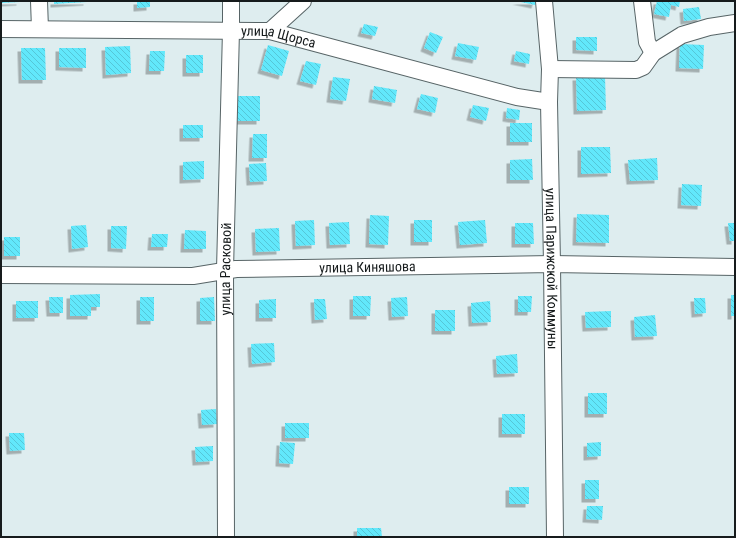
<svg xmlns="http://www.w3.org/2000/svg" width="736" height="538" font-family="'Roboto Condensed',sans-serif">
	<style>
		.building { fill: url(#building-back-hatch); filter: url(#shadow) }
		.lines { fill: none; stroke-linecap: round; stroke-linejoin: round }
		.minor-casing { stroke: #576466; stroke-width: 18 }
		.minor { stroke: #fff; stroke-width: 16 }
		.labels { text-anchor: middle; stroke-width: 4; stroke-linejoin: round; paint-order: stroke }
		.street-label { font-size: 14px; fill: #161b1c; stroke: #ecfbfd }
	</style>
	<defs>
		<pattern id="building-back-hatch" width="6" height="6" patternUnits="userSpaceOnUse"><rect width="6" height="6" fill="#62e8fb"/><path d="M-1 5l2 2M0 0l6 6M5-1l2 2" fill="none" stroke="#54c6d7"/></pattern>
		<filter id="shadow"><feDropShadow dx="-3.5" dy="3.5" stdDeviation="0" flood-color="#0004"/></filter>
	</defs>
	<rect width="100%" height="100%" fill="#deedef"/>
	<path class="building" d="M 1,1 L 20,1 L 20,2 L 1,3 Z
		M 54,1 L 87,1 L 87,2 L 54,4 Z
		M 137,1 L 150,1 L 150,7 L 137,8 Z
		M 516,1 L 536,1 L 535,5 Z
		M 657,1 L 680,1 L 679,7 L 671,5 L 669,17 L 654,14 Z
		M 699,7 L 701,19 L 684,21 L 683,9 Z
		M 364,24 L 378,27 L 375,36 L 361,33 Z
		M 430,32 L 443,37 L 436,53 L 424,48 Z
		M 576,37 L 597,37 L 597,51 L 576,50 Z
		M 458,43 L 479,47 L 476,60 L 455,56 Z
		M 680,44 L 704,45 L 703,69 L 679,68 Z
		M 268,45 L 289,51 L 282,76 L 261,70 Z
		M 130,46 L 131,73 L 106,75 L 105,47 Z
		M 21,48 L 45,48 L 46,80 L 22,80 Z
		M 59,48 L 86,48 L 86,68 L 59,67 Z
		M 150,51 L 165,51 L 164,71 L 149,71 Z
		M 516,51 L 530,54 L 529,64 L 514,61 Z
		M 186,55 L 203,55 L 203,73 L 186,73 Z
		M 306,61 L 321,64 L 316,85 L 300,81 Z
		M 605,76 L 606,110 L 577,111 L 576,77 Z
		M 333,77 L 350,79 L 346,101 L 330,99 Z
		M 374,86 L 397,90 L 395,103 L 372,99 Z
		M 421,94 L 438,98 L 435,113 L 417,109 Z
		M 237,96 L 260,96 L 260,121 L 237,121 Z
		M 473,105 L 489,108 L 486,121 L 470,117 Z
		M 507,108 L 520,110 L 519,120 L 506,118 Z
		M 510,123 L 532,123 L 532,142 L 510,142 Z
		M 183,125 L 203,125 L 203,138 L 183,138 Z
		M 253,134 L 267,134 L 267,158 L 252,158 Z
		M 581,147 L 610,147 L 611,173 L 581,174 Z
		M 657,158 L 658,180 L 630,181 L 628,160 Z
		M 532,159 L 533,180 L 510,180 L 510,160 Z
		M 204,161 L 204,179 L 183,180 L 183,162 Z
		M 266,163 L 267,181 L 250,182 L 249,164 Z
		M 682,184 L 702,185 L 701,206 L 681,205 Z
		M 577,214 L 609,215 L 609,243 L 576,242 Z
		M 370,215 L 389,216 L 388,245 L 369,244 Z
		M 314,220 L 315,245 L 296,246 L 295,221 Z
		M 414,220 L 432,220 L 432,242 L 414,242 Z
		M 485,220 L 487,243 L 460,245 L 458,222 Z
		M 349,222 L 350,244 L 330,245 L 329,223 Z
		M 515,223 L 533,223 L 534,244 L 515,244 Z
		M 728,223 L 735,223 L 735,241 L 730,241 Z
		M 86,225 L 88,247 L 72,249 L 71,226 Z
		M 111,226 L 127,226 L 126,249 L 111,248 Z
		M 279,228 L 280,251 L 256,252 L 255,229 Z
		M 185,230 L 206,231 L 206,249 L 184,249 Z
		M 152,234 L 168,234 L 167,247 L 151,247 Z
		M 4,237 L 20,237 L 20,256 L 4,256 Z
		M 100,294 L 100,307 L 91,307 L 91,316 L 70,316 L 70,295 Z
		M 731,295 L 735,295 L 735,316 L 731,316 Z
		M 353,296 L 371,296 L 370,316 L 353,316 Z
		M 518,296 L 532,296 L 531,312 L 518,312 Z
		M 49,297 L 63,297 L 63,313 L 50,313 Z
		M 140,297 L 154,297 L 154,321 L 140,321 Z
		M 214,297 L 215,321 L 200,321 L 200,298 Z
		M 407,297 L 408,316 L 392,317 L 391,298 Z
		M 694,298 L 705,298 L 706,313 L 695,314 Z
		M 276,299 L 276,318 L 259,318 L 259,300 Z
		M 314,299 L 325,299 L 327,319 L 315,320 Z
		M 16,301 L 38,301 L 38,318 L 16,318 Z
		M 490,301 L 491,322 L 472,323 L 471,303 Z
		M 435,310 L 455,310 L 455,331 L 435,331 Z
		M 611,311 L 611,327 L 586,328 L 585,312 Z
		M 655,315 L 657,336 L 635,337 L 634,317 Z
		M 274,343 L 275,362 L 252,364 L 251,344 Z
		M 517,354 L 518,373 L 497,374 L 496,356 Z
		M 588,393 L 607,393 L 607,414 L 588,414 Z
		M 216,409 L 217,424 L 202,425 L 201,410 Z
		M 502,414 L 525,414 L 525,434 L 502,434 Z
		M 285,423 L 309,423 L 309,438 L 285,438 Z
		M 9,433 L 24,433 L 25,450 L 10,451 Z
		M 280,442 L 295,443 L 293,464 L 279,463 Z
		M 601,442 L 601,456 L 587,457 L 587,443 Z
		M 213,446 L 213,461 L 196,462 L 195,447 Z
		M 585,480 L 599,480 L 599,499 L 585,499 Z
		M 509,487 L 529,487 L 529,504 L 509,504 Z
		M 587,506 L 603,506 L 602,520 L 586,519 Z
		M 357,528 L 381,528 L 382,537 L 357,537 Z"/>
	<g class="lines">
		<g class="minor-casing">
			<g id="minor">
				<path d="M 39,1 L 40,29"/>
				<path id="s1" d="M 544,1 L 550,69 L 549,102 L 552,264 L 555,537"/>
				<path d="M 642,1 L 647,42 L 653,53"/>
				<path id="s2" d="M 1,29 L 270,31 L 517,97 L 549,102"/>
				<path d="M 270,31 L 303,1"/>
				<path d="M 550,69 L 636,70 L 643,67 L 653,53 L 682,35 L 709,27 L 735,23"/>
				<path id="s3" d="M 1,275 L 193,276 L 236,269 L 552,264 L 735,267"/>
				<path id="s4" d="M 226,537 L 225,270 L 231,30 L 231,1"/>
			</g>
		</g>
		<use href="#minor" class="minor"/>
	</g>
	<g class="labels">
		<g class="street-label">
			<text dy="5" stroke="none"><textPath href="#s2" startOffset="278">улица Щорса</textPath></text>
			<text dy="5" stroke="none"><textPath href="#s3" startOffset="367">улица Киняшова</textPath></text>
			<text dy="5" stroke="none"><textPath href="#s4" startOffset="268">улица Расковой</textPath></text>
			<text dy="5" stroke="none"><textPath href="#s1" startOffset="268">улица Парижской Коммуны</textPath></text>
		</g>
	</g>
	<rect width="736" height="538" fill="none" stroke="#161b1c" stroke-width="4"/>
</svg>
